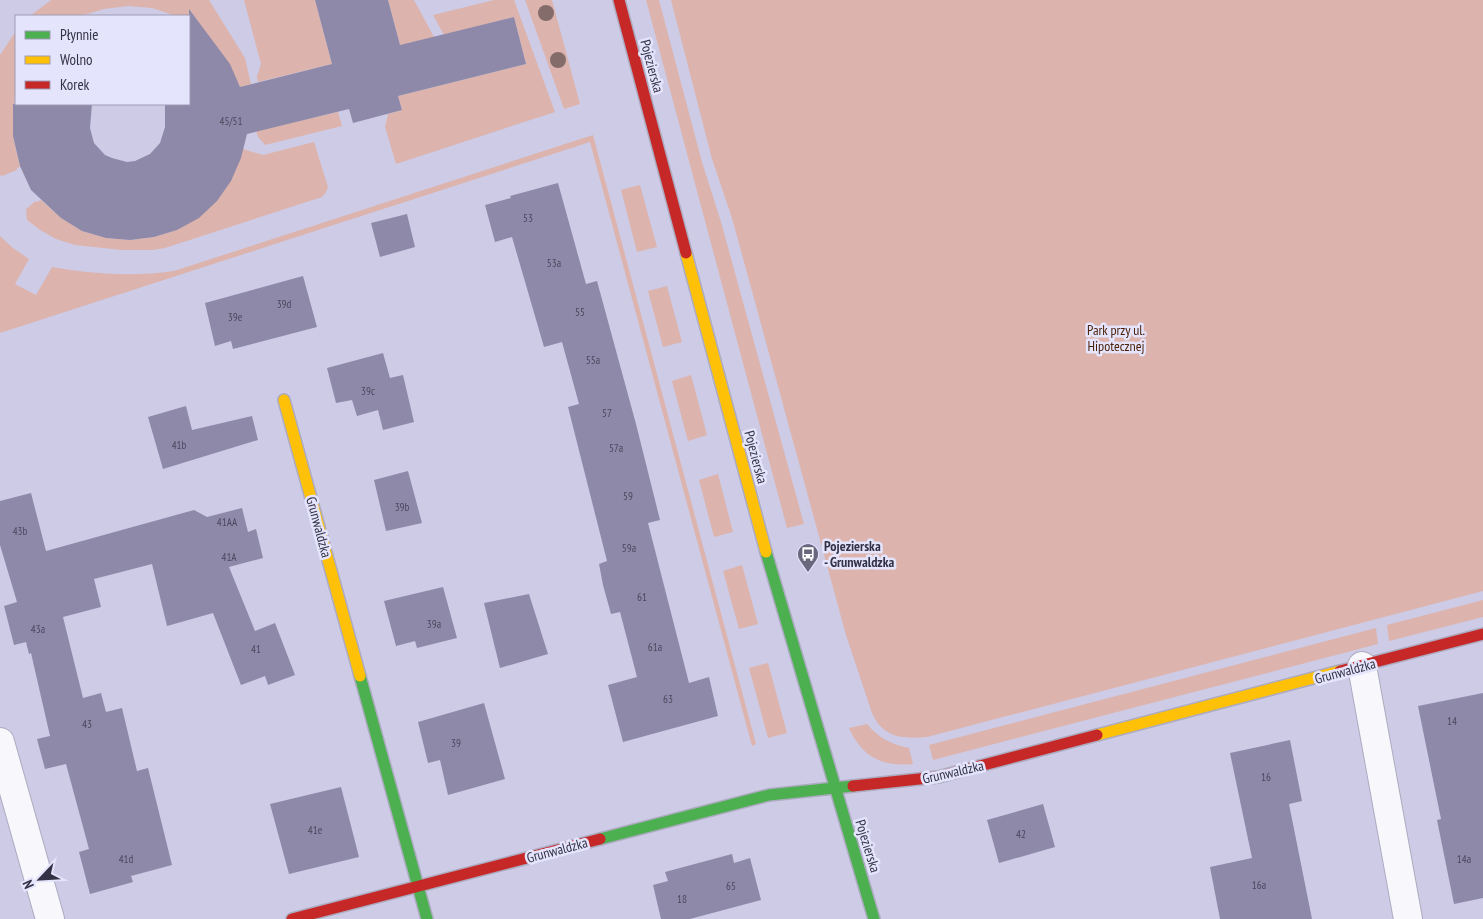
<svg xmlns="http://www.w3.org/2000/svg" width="1483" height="919" font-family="'PT Sans Narrow',sans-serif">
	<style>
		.green { fill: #dcb4ad }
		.building { fill: #8e89a9 }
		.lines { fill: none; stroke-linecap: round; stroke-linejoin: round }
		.street-casing { stroke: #adabc0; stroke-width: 30 }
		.fast-casing { stroke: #adabc0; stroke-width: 14 }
		.slow-casing { stroke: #adabc0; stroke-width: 14 }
		.jam-casing { stroke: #adabc0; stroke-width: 14 }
		.street { stroke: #f8f7fb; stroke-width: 28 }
		.fast { stroke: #4caf50; stroke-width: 11 }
		.slow { stroke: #ffc107; stroke-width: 11 }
		.jam { stroke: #c62828; stroke-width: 11 }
		.tree { fill: #846c6a }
		.labels { text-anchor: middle; stroke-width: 5; stroke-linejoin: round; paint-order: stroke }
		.number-label { font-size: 11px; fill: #4a475d }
		.street-label { font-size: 14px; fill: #333144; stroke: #e5e4fd }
		.park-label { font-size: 14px; fill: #491e04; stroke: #e5e4fd }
		.poi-label { font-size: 14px; font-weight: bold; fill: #333144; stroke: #e5e4fd; text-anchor: start }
	</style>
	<rect width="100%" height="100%" fill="#cdcbe6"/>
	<path class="green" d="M 51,0 L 209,0 L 245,58 L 251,84 L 240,87 C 228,61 214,38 189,23 L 189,16 L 176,16 L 152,8 L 128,6 L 104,9 L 81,16 L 30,16 Z
		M 244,0 L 315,0 L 332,64 L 258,82 L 257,76 L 261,64 Z
		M 388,0 L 414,0 L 434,37 L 400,45 Z
		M 494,0 L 514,0 L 555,112 L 396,164 L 385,127 L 388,114 L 402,110 L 398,96 L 526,64 L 514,17 L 444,35 L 433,15 Z
		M 525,0 L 552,0 L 580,104 L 564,109 Z
		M 646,0 L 659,0 L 702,162 L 721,222 L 804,524 L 787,528 Z
		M 671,0 L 1483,0 L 1483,591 L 927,737 C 902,739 883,738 872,713 L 846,635 L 732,218 L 712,159 Z
		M 16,31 L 16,93 L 13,112 L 13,136 L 20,167 L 17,168 L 17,170 L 2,176 L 0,175 L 0,55 Z
		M 338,112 L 342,126 L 265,145 L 258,137 L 256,131 Z
		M 593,135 L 756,744 L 752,746 L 590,142 L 0,333 L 0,236 L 13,248 L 29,259 L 15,284 L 36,295 L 52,267 C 92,274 133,277 174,271 Z
		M 314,142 L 328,187 L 326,192 L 322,197 L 165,248 L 153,250 L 122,250 L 75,245 L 56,239 L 40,230 L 27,220 L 26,209 L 36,201 L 37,202 L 41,200 L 61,218 L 82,231 L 106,238 L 130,240 L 154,237 L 177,230 L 243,149 L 263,155 Z
		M 640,185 L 657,247 L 637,252 L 621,190 Z
		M 667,286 L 682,342 L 663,347 L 648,291 Z
		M 691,375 L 707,435 L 688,441 L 672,381 Z
		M 718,474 L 733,532 L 714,537 L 699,480 Z
		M 742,565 L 758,624 L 739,629 L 723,571 Z
		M 1483,600 L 1483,617 L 1389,641 L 1387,625 Z
		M 1376,628 L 1378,644 L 933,760 L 929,745 Z
		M 768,663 L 787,733 L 768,738 L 749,668 Z
		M 867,724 C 879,738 890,744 909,748 L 913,764 C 882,767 862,757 849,728 Z"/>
	<path class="building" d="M 315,0 L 388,0 L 400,45 L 514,17 L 526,64 L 398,96 L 402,110 L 353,123 L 349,109 L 247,134 L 241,158 L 231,181 L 217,201 L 199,218 L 177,230 L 154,237 L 130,240 L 106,238 L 82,231 L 61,218 L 31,190 L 20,166 L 13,136 L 13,104 L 92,104 L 90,128 L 94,143 L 105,155 L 112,158 L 127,162 L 135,161 L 150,154 L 160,143 L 165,127 L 165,104 L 189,104 L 189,9 L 230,64 L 240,87 L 332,64 Z
		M 558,183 L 586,284 L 597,281 L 636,424 L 660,520 L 648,523 L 689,683 L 709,677 L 718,716 L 623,742 L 608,685 L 637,677 L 620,612 L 611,614 L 603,585 L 599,564 L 607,561 L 568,407 L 579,404 L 562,342 L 544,347 L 512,237 L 495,242 L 485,205 L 511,198 L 510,196 Z
		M 407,214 L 415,247 L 380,257 L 371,223 Z
		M 303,276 L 317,327 L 233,349 L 231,341 L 215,346 L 205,303 Z
		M 383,353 L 390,378 L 403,375 L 414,422 L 383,430 L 378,410 L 357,416 L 352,400 L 336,403 L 327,368 Z
		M 186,406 L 192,430 L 252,416 L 258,440 L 163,469 L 148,417 Z
		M 408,471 L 422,523 L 386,531 L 374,480 Z
		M 31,493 L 46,551 L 194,510 L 207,517 L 242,508 L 248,532 L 256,529 L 263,558 L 229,567 L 255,631 L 275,623 L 295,675 L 268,685 L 265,676 L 241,685 L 213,613 L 167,626 L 152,564 L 94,579 L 101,607 L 63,617 L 83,698 L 101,693 L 106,712 L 122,708 L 137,771 L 148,768 L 172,865 L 131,876 L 133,882 L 90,894 L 79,852 L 89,849 L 66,764 L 45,769 L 37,739 L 50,736 L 31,653 L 29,654 L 26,642 L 14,645 L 4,606 L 17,602 L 0,545 L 0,501 Z
		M 443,587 L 457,638 L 417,648 L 415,641 L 396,646 L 384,601 Z
		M 529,594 L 548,654 L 500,668 L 484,603 Z
		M 1483,693 L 1483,898 L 1454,904 L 1437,820 L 1441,819 L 1418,706 Z
		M 484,703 L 505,779 L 448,795 L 440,760 L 428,763 L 418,722 Z
		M 1290,740 L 1302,801 L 1289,804 L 1312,919 L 1220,919 L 1210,867 L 1252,858 L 1230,753 Z
		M 341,787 L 359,857 L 289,874 L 270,804 Z
		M 1043,804 L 1055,847 L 999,863 L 987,820 Z
		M 732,854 L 734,863 L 750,858 L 761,900 L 690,919 L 661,919 L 653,885 L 668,881 L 665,872 Z"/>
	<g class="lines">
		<g class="street-casing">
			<path id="street" d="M 1362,666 L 1408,919
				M 0,742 L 50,919"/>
		</g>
		<g class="fast-casing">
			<path id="fast" d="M 766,552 L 874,919
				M 360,676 L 427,919
				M 600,839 L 769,795 L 853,786"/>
		</g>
		<g class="slow-casing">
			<path id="slow" d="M 686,253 L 766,552
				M 284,400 L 360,676
				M 1097,735 L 1340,671"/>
		</g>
		<g class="jam-casing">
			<path id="jam" d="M 619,0 L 686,253
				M 1340,671 L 1483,634
				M 853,786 L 938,777 L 1097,735
				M 292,919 L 600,839"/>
		</g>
		<use href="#street" class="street"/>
		<use href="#fast" class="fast"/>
		<use href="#slow" class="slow"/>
		<use href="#jam" class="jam"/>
	</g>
	<g class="tree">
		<circle cx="546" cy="13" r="8"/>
		<circle cx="558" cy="60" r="8"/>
	</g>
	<defs>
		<g id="bus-pin" transform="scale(1.125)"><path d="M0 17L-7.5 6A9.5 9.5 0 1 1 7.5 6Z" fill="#69677d" stroke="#e5e4fd"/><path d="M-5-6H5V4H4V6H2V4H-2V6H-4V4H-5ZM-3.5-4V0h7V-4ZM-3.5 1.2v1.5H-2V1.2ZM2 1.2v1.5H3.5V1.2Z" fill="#fff"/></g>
	</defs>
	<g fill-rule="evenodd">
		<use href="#bus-pin" x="808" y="554"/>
	</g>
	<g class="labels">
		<g class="number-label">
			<text x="231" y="125">45/51</text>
			<text x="528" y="222">53</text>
			<text x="554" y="267">53a</text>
			<text x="284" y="308">39d</text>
			<text x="580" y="316">55</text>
			<text x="235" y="321">39e</text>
			<text x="593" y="364">55a</text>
			<text x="368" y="395">39c</text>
			<text x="607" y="417">57</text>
			<text x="179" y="449">41b</text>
			<text x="616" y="452">57a</text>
			<text x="628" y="500">59</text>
			<text x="402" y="511">39b</text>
			<text x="227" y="526">41AA</text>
			<text x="20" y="535">43b</text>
			<text x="629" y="552">59a</text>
			<text x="229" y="561">41A</text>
			<text x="642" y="601">61</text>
			<text x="434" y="628">39a</text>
			<text x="38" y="633">43a</text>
			<text x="655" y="651">61a</text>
			<text x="256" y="653">41</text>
			<text x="668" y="703">63</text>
			<text x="1452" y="725">14</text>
			<text x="87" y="728">43</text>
			<text x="456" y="747">39</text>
			<text x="1266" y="781">16</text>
			<text x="315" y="834">41e</text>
			<text x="1021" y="838">42</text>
			<text x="126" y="863">41d</text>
			<text x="1464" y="863">14a</text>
			<text x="1259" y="889">16a</text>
			<text x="731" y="890">65</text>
			<text x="682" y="903">18</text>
		</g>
		<g class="street-label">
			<text transform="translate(652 66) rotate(75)" y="5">Pojezierska</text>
			<text transform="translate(756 457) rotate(75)" y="5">Pojezierska</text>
			<text transform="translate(319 527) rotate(75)" y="5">Grunwaldzka</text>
			<text transform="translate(1345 671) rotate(-15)" y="5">Grunwaldzka</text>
			<text transform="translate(953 772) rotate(-13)" y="5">Grunwaldzka</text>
			<text transform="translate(868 846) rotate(73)" y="5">Pojezierska</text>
			<text transform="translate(557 850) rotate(-15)" y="5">Grunwaldzka</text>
		</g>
		<g class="park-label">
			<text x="1116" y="335">Park przy ul.<tspan x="1116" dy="16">Hipotecznej</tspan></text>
		</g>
		<g class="poi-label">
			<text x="824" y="551">Pojezierska<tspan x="824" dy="16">- Grunwaldzka</tspan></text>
		</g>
	</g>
	<rect x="15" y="15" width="175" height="90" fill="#e5e4fd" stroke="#9e9cb3"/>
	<rect x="25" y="31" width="25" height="8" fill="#4caf50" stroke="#9e9cb3"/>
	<text x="60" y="40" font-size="15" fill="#333144">Płynnie</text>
	<rect x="25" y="56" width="25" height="8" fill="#ffc107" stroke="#9e9cb3"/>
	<text x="60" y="65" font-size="15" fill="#333144">Wolno</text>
	<rect x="25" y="81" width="25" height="8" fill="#c62828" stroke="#9e9cb3"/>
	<text x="60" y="90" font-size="15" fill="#333144">Korek</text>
	<g transform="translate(40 879) rotate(245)" stroke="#e5e4fd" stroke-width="4" paint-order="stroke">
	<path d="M0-4L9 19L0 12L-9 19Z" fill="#333144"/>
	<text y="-8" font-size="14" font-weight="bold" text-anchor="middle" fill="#333144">N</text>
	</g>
</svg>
